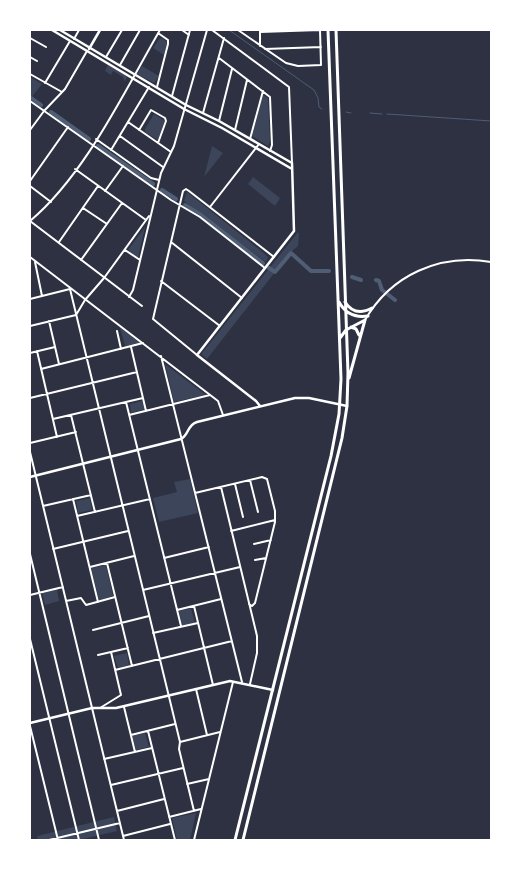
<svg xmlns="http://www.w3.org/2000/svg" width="521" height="870" font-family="'Sofia Sans Condensed',sans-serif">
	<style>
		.green { fill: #3c4559 }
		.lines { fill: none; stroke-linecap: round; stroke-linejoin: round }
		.stream { stroke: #4f5d75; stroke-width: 1 }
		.canal { stroke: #4f5d75; stroke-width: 4 }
		.minor { stroke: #fff; stroke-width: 2 }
		.tertiary { stroke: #fff; stroke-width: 2.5 }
		.primary { stroke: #fff; stroke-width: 3 }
	</style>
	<rect width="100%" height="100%" fill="#2d3142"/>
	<path class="green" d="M 162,38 L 167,42 L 164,55 L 153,48 L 159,39 Z
		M 108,65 L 127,76 L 125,82 L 123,77 L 113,71 L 111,75 L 105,71 Z
		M 142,66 L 159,76 L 154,83 L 137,74 Z
		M 30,77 L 42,84 L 31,98 L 30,98 Z
		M 263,95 L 268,98 L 270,141 L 268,146 L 252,136 Z
		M 154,114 L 165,121 L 158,140 L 145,132 L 145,129 Z
		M 212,146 L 223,153 L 204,177 Z
		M 253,177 L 280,198 L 275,206 L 248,184 Z
		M 187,192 L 265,254 L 268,257 L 266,262 L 184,201 Z
		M 145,227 L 138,258 L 128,250 Z
		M 298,232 L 299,234 L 298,246 L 290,253 L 207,359 L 202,355 L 202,353 Z
		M 119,325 L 143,344 L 126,349 Z
		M 165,364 L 206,395 L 174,402 Z
		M 142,401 L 145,409 L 131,413 L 130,404 Z
		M 190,479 L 198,513 L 159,522 L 153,498 L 177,492 L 174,482 Z
		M 90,498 L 92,510 L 78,513 L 76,501 Z
		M 106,565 L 113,596 L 99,600 L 91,568 Z
		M 57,589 L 59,601 L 45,605 L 42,593 Z
		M 191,608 L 195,623 L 182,626 L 179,611 Z
		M 127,653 L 129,665 L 118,668 L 114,656 Z
		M 145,733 L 149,747 L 136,750 L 132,736 Z
		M 196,813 L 190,840 L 177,840 L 172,818 Z
		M 114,817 L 117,831 L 79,840 L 38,840 L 37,836 Z"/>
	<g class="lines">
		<path class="stream" d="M 229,30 L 314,90 L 318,98 L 319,107 L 322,109
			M 346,112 L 351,113
			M 370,113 L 382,114
			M 387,114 L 491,121"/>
		<path class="canal" d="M 30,97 L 41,105
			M 51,112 L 89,139
			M 98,146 L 153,184
			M 162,190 L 176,199
			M 185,205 L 201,215 L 263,263
			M 269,268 L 275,272 L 291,253 L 311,271 L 329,271
			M 352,277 L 361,280
			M 376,280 L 379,281 L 382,290 L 395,300"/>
		<path class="minor" d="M 182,30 L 189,35
			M 212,30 L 289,87 L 292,163
			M 238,30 L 286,63 L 298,66 L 321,65 L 320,30
			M 260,30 L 260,46
			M 260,32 L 320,30
			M 30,38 L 46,47
			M 74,39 L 79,30
			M 265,49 L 321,47
			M 30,57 L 37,61
			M 106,57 L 122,30
			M 219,58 L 270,97 L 272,145 L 270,151
			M 120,65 L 140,30
			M 30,74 L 62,92
			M 45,83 L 70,41
			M 157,87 L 168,44 L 168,40 L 158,33
			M 172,96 L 190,30
			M 30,101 L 171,200 L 200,217 L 265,268
			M 203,113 L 224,38
			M 219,121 L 232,69
			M 128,122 L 171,152
			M 30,130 L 44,111 L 65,89 L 87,51
			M 139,130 L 151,110 L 165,118 L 166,121 L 158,143
			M 235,130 L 247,80
			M 120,136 L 163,167
			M 96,139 L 151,178 L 159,180
			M 250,139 L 263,91
			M 111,150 L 149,87
			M 75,169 L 146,220
			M 30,181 L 68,127
			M 30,186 L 51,202
			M 105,191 L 123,166
			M 210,207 L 259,144
			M 83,208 L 107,224
			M 30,221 C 85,175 124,92 160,30
			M 30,221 L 142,306
			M 59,242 L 98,186
			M 171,242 L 242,298
			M 125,250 L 140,260
			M 30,257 L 218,401 L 223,415
			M 81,260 L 122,203
			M 35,262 L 42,296
			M 161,281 L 220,326
			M 129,297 L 133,290 L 161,173 L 174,146 L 207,30
			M 30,299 L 70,289 L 180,742 L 179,749 L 194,811
			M 365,320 C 391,275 440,253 491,262
			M 49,321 L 59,364
			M 30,326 L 76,315 L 85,300 L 104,278 L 149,216
			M 117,331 L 121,349
			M 131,347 L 146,411
			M 37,351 L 57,437
			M 30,353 L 55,347
			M 197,355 L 153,319 L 183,191 L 186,189 L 189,191 L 274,257
			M 161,356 L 242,682
			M 41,369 L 143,343
			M 30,398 L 137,372
			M 126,402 L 181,626
			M 71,415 L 95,512
			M 129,415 L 210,395
			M 53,419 L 143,398
			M 30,443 L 76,432
			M 30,452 L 124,840
			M 250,480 L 258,512
			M 235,484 L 243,517
			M 221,487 L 257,636 L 257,653 L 250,684
			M 195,493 L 262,477 L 267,479 L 275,511 L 275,522 L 255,603 L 252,606 L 249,604
			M 73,499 L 98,602
			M 43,506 L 91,495
			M 77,516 L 150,499
			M 231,531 L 275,520
			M 254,544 L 271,540
			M 53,549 L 128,531
			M 30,554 L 99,840
			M 164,558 L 209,547
			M 255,560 L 266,558
			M 107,563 L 132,666
			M 90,567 L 134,556
			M 143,590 L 240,567
			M 30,595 L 63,587
			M 66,601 L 81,598 L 86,605 L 115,597
			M 194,606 L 213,685
			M 177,610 L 221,599
			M 93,630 L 149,616
			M 153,633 L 198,623
			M 30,639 L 79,840
			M 98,655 L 128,648
			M 115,670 L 232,641
			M 196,689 L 207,735
			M 124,707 L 135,752
			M 100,708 L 121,695 L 111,652
			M 30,726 L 58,840
			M 148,731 L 175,840
			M 131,735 L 175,724
			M 180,742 L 220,732
			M 104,759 L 152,748
			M 187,784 L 209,779
			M 111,785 L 183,768
			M 117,811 L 164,799
			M 169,817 L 201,809
			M 123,836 L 170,824
			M 49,840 L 120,823
			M 194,840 L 233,682"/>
		<path class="tertiary" d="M 52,30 L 184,109 L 222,128 L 292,169
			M 60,30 L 186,105 L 219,121 L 292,163 L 294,231 L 197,355 L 256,401 L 260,406
			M 89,49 L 100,30
			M 30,477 L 181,439 C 189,435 187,425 197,422 L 295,398 L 309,398 L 347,406
			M 30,723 L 92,708 L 116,708 L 230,681 L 273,690"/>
		<path class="primary" d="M 339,302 C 345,313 355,318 368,316
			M 345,302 C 352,313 361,314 372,308
			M 351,327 L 356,329 L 359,335
			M 340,338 L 346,330 L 365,320
			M 349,378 L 365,320
			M 235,840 L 331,456 L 339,414 L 341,379 L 328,30
			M 243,840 L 342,438 L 347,406 L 348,373 L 336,30"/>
	</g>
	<rect width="521" height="870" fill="none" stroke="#ffffff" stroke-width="62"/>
</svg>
